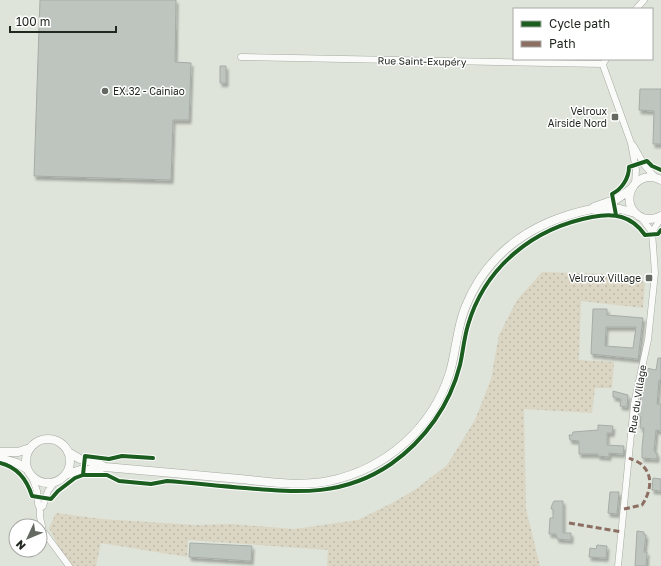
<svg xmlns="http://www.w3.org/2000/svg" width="661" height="566" font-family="'Golos Text',sans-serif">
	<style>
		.grass { fill: url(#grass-dots) }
		.building { fill: #bec5be; stroke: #a6aca6; fill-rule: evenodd; filter: url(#shadow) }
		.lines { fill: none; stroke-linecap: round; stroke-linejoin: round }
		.minor-casing { stroke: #a6aaa3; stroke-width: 7 }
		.tertiary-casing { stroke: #a6aaa3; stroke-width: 9 }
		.minor { stroke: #fafbf9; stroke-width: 6 }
		.tertiary { stroke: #fafbf9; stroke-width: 8 }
		.quiet { stroke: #8d6e63; stroke-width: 3; stroke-dasharray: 6 3; stroke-linecap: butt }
		.cycleway-casing { stroke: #fff; stroke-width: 6 }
		.cycleway { stroke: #1b5e20; stroke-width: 4 }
		.poi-dot { fill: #646961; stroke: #fff; stroke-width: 1.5 }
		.labels { text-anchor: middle; stroke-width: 3; stroke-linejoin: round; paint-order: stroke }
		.street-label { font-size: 10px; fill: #222720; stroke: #fff }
		.poi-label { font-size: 10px; fill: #222720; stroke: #fff; text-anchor: end }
	</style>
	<defs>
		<pattern id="grass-dots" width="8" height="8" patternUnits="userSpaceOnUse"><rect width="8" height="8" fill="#dbd6c4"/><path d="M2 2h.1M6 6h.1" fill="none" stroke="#bcb8a8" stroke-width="1.8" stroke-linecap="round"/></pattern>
		<filter id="shadow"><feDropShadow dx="2" dy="3.5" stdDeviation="1" flood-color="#0004"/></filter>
	</defs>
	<rect width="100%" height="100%" fill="#dee4da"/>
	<path class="grass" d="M 542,272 L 638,275 L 645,284 L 643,308 L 581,301 L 579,360 L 614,362 L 612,388 L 595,388 L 592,413 L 524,409 L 526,509 L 540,566 L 327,566 L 328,550 L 188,540 L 187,557 L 101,543 L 96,566 L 73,566 L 62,553 L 49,528 L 56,513 L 102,519 L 196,525 L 231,524 L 294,529 L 358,520 L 394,502 L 416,489 L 447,465 L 475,420 L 491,379 L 499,335 L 517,300 Z"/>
	<path class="building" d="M 40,0 L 176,0 L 175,62 L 191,63 L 189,120 L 173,120 L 171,180 L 34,176 Z
		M 220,66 L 226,66 L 226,83 L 220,83 Z
		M 640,89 L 661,89 L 661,144 L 653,144 L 654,111 L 639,110 Z
		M 593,309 L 607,309 L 607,315 L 643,318 L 638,359 L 591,354 ZM 606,327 L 636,327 L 633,348 L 605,346 Z
		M 658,358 L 661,358 L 661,380 L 659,380 L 657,404 L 661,404 L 661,431 L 656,430 L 654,451 L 656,451 L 655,453 L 657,453 L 657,459 L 642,458 L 642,448 L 644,428 L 640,428 L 641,417 L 638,417 L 642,389 L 646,368 L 656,370 Z
		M 613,391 L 628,395 L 627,407 L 620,406 L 621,399 L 613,397 Z
		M 598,425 L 613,426 L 612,433 L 607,433 L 607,445 L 624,446 L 623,454 L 609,453 L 609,457 L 598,456 L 598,454 L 579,454 L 579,441 L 570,440 L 569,435 L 572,435 L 573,432 L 598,430 Z
		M 653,478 L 661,479 L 661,491 L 652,490 Z
		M 610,492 L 619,492 L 617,514 L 608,513 Z
		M 554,501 L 563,501 L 563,533 L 571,533 L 571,540 L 557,539 L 556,534 L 549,534 L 550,518 L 553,518 L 553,509 L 551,509 L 552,505 Z
		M 637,531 L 644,532 L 644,535 L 646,535 L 644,552 L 647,552 L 646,566 L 635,566 Z
		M 190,543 L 252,546 L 251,561 L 189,557 Z
		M 597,545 L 607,546 L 606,558 L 589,557 L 590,548 L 596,549 Z"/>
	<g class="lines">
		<g class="minor-casing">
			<path id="minor" d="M 636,9 L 644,0
				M 241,57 L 603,64
				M 606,59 L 603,64 L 604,68 L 631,143 L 633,145 L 645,166 L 655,177
				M 631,143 L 636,170 L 635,184
				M 652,232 L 661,218
				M 32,477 L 37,491 L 38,504 L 40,509 L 40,517 L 43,531 L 69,566
				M 40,509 L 43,506 L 48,491 L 54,483
				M 618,566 L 634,404 L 648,340 L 655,273 L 652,232 L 640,216"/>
		</g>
		<g class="tertiary-casing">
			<path id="tertiary" d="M 661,180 C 633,166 616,207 643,218 C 649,220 655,219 661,216
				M 595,210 L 620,209 L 635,213
				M26 461a22 22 0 1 1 44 0a22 22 0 1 1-44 0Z
				M 0,452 L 18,452 L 30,448
				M 68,452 L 80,459 L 99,464 L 105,467 C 150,471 195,475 240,479 C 270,482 299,487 329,481 C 386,469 433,428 450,372 C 456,351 457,328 465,308 C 488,250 534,221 592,209 L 594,207 L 617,199 L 631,189
				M 0,458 L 17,463 L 27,469
				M 65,475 L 80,470 L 100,469 L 104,467"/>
		</g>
		<use href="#minor" class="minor"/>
		<use href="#tertiary" class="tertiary"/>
		<path class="quiet" d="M 624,509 L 642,505 C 650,493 654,477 643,466 C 640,462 633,460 629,458
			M 569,523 L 622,532"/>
		<g class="cycleway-casing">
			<path id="cycleway" d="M 616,215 L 612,194 C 622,189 629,178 629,167 L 647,161 L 652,166 L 661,170
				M 0,463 C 17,467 27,480 32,496 L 51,499 L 58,491 L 75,478 L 83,475 L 107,475 L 119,481 L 151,484 L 167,481 C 193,483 219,486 245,488 C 300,493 344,496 391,464 C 425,440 450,405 460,365 C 463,352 464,338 468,325 C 485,267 533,228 592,217 C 614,213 631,215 645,235 L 658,234 L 661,230
				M 83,475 L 85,456 L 109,459 L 122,456 L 153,458"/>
		</g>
		<use href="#cycleway" class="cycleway"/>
	</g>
	<g class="poi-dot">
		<circle cx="105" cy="91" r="4"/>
		<rect x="611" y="113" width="8" height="8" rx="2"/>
		<rect x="645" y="274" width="8" height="8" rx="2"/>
	</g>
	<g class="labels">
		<g class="street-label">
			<text transform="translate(422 61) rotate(1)" y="4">Rue Saint-Exupéry</text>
			<text transform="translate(637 399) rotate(-81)" y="4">Rue du Village</text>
		</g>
		<g class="poi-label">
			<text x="113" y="95" text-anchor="start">EX.32 - Cainiao</text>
			<text x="607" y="115">Velroux<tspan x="607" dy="12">Airside Nord</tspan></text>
			<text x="641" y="282">Velroux Village</text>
		</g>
	</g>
	<rect x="513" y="8" width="140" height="52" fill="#ffffff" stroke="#a7a9a6"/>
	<rect x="521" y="21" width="20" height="6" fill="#1b5e20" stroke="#a7a9a6"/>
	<text x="549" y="28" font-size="12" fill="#222720">Cycle path</text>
	<rect x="521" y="41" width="20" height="6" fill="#8d6e63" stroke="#a7a9a6"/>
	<text x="549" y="48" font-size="12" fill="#222720">Path</text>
	<g transform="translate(28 538) rotate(226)"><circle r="19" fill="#ffffff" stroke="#a7a9a6"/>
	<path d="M0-3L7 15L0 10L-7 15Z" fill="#646961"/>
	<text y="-6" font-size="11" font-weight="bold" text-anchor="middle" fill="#222720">N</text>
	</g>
	<path d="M10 26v6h106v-6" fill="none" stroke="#222720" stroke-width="2"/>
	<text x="16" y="26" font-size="12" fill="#222720" stroke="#ffffff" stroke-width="3" paint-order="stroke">100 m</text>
</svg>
